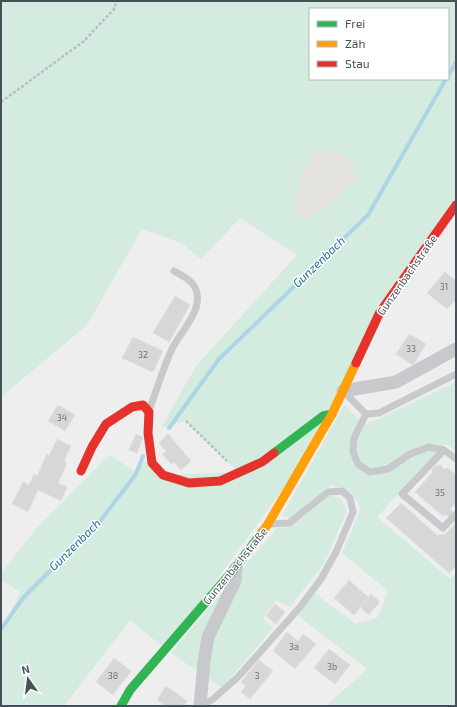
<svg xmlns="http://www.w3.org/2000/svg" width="457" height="707" font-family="'Exo 2',sans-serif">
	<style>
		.green { fill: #d4ebdf; fill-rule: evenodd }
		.sand { fill: #e5e3dd }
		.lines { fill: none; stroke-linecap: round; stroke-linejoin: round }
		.stream { stroke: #add5e5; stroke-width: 4 }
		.building { fill: #d7d7d8; stroke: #dfe0e1 }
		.path { stroke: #b7c1be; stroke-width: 2.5; stroke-dasharray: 3 2; stroke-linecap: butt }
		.lane { stroke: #c8c9cc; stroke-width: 7 }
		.street { stroke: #c8c9cc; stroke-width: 13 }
		.fast { stroke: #30b455; stroke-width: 9 }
		.slow { stroke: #ff9f0a; stroke-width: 9 }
		.jam { stroke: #e5322d; stroke-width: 9 }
		.labels { text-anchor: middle; stroke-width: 3; stroke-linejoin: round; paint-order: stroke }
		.number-label { font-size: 9px; fill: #6c7279 }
		.street-label { font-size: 11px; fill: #474f58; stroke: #fff }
		.water-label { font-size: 12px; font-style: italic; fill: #1c7396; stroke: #fff }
	</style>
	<rect width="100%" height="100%" fill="#eee"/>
	<path class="green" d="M 1,1 L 456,1 L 456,205 L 380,312 L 313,448 L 166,649 L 130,620 L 64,706 L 1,706 L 1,635 L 20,592 L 1,579 L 1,573 L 35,530 L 109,455 L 134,470 L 145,461 L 163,475 L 238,472 L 186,421 L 161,428 L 196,366 L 297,255 L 240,218 L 201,259 L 181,243 L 142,229 L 87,325 L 1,397 ZM 310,9 L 448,9 L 448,79 L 310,79 ZM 346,156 L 356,178 L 327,206 Z
		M 456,382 L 456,450 L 445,444 L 377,517 L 450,579 L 456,574 L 456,706 L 326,706 L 367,669 L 297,615 L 314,593 L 356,624 L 378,617 L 388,591 L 342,553 L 361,508 L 352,493 L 332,485 L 289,518 L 282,516 L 344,405 L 365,425 Z
		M 329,495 L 341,499 L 347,510 L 325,562 L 290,607 L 276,600 L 263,618 L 273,628 L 222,688 L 171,653 L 277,528 L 289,527 Z"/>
	<path class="sand" d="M 318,148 L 346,156 L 357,178 L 327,206 L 307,221 L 294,209 L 301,175 Z"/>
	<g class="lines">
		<path class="stream" d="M 448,76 L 456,62
			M 169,428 L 219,359 L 368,215 L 446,79
			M 1,629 L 23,598 L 101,520 L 136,474 L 143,456"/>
	</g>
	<path class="building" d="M 445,272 L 456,281 L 456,299 L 447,309 L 427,293 Z
		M 175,296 L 190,305 L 169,342 L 153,333 Z
		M 409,334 L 426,344 L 413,365 L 396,354 Z
		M 133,337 L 163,351 L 153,372 L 122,358 Z
		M 58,405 L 75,415 L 65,431 L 48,421 Z
		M 136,434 L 143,437 L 137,453 L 129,450 Z
		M 168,434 L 191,461 L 181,470 L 174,462 L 171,464 L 162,454 L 166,451 L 159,443 Z
		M 57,439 L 71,446 L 64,461 L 67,463 L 58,483 L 67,487 L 61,501 L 38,490 L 28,512 L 12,504 L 23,482 L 29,485 L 34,474 L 37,476 L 47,454 L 49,456 Z
		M 441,465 L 443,469 L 448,468 L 456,475 L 456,503 L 450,509 L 456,515 L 456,522 L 455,523 L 445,514 L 443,516 L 415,492 L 432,473 L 432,469 L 435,466 Z
		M 401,503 L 437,535 L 446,534 L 456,522 L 456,566 L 449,573 L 386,518 Z
		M 349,580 L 369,598 L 354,615 L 334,598 Z
		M 371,594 L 380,602 L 369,615 L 360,607 Z
		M 275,604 L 285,612 L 276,624 L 266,616 Z
		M 287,632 L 298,641 L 303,634 L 316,644 L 295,669 L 273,651 Z
		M 329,649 L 350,665 L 335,684 L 314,668 Z
		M 114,658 L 131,671 L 113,695 L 96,682 Z
		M 259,660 L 273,671 L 250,699 L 241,692 L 246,686 L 241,682 Z
		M 166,686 L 187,701 L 184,706 L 166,706 L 157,700 Z"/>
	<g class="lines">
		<path class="path" d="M 1,102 L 84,41 L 115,8 L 116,1
			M 186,421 L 227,461"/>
		<path class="lane" d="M 344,392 L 366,414 L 379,413 L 456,374
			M 149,410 C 157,390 163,368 172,349 C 180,333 201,312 197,294 C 195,281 184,277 174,271
			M 366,414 L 354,438 L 353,452 L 358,464 L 370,472 L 388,469 L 410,454 L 429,447 L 444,450 L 456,459
			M 444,450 L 402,494 L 443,528 L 456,514
			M 201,705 L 212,700 L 238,677 L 300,607 L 321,579 L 336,552 L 353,512 L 350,498 L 342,491 L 328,492 L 289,523 L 270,524"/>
		<path class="street" d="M 343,391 L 396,382 L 456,349
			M 200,706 L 204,661 L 208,637 L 235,581 L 236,568"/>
		<path class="fast" d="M 274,453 L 323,416 L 332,414
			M 121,706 L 130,690 L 236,567 L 263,531"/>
		<path class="slow" d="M 263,531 L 268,524 L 332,414 L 356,363"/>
		<path class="jam" d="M 356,363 L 380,312 L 456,205
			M 81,471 L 92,447 L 106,424 L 132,407 L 143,405 L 149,412 L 148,433 L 152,463 L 163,475 L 189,483 L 220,481 L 262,462 L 274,453"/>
	</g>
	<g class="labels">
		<g class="number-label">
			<text x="444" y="290">31</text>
			<text x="411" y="352">33</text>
			<text x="143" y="358">32</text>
			<text x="62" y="421">34</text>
			<text x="440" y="496">35</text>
			<text x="294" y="650">3a</text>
			<text x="332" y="670">3b</text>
			<text x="113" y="679">38</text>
			<text x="257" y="679">3</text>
		</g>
		<g class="street-label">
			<text transform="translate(407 275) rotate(-55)" y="4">Gunzenbachstraße</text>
			<text transform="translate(235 566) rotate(-51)" y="4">Gunzenbachstraße</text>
		</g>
		<g class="water-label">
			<text transform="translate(319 262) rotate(-44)" y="4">Gunzenbach</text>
			<text transform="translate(75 545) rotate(-45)" y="4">Gunzenbach</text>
		</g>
	</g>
	<rect width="457" height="707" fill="none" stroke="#474f58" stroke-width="4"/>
	<rect x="309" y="8" width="140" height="72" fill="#ffffff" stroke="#b5b9bc"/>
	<rect x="317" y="21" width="20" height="6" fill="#30b455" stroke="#b5b9bc"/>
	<text x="345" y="28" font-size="12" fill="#474f58">Frei</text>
	<rect x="317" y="41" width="20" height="6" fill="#ff9f0a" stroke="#b5b9bc"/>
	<text x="345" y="48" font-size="12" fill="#474f58">Zäh</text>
	<rect x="317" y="61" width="20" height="6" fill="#e5322d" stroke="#b5b9bc"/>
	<text x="345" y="68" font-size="12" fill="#474f58">Stau</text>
	<g transform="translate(28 679) rotate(346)" stroke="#ffffff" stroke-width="3" paint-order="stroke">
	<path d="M0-3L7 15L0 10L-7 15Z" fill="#474f58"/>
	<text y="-6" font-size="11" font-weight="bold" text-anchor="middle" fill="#474f58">N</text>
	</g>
</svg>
